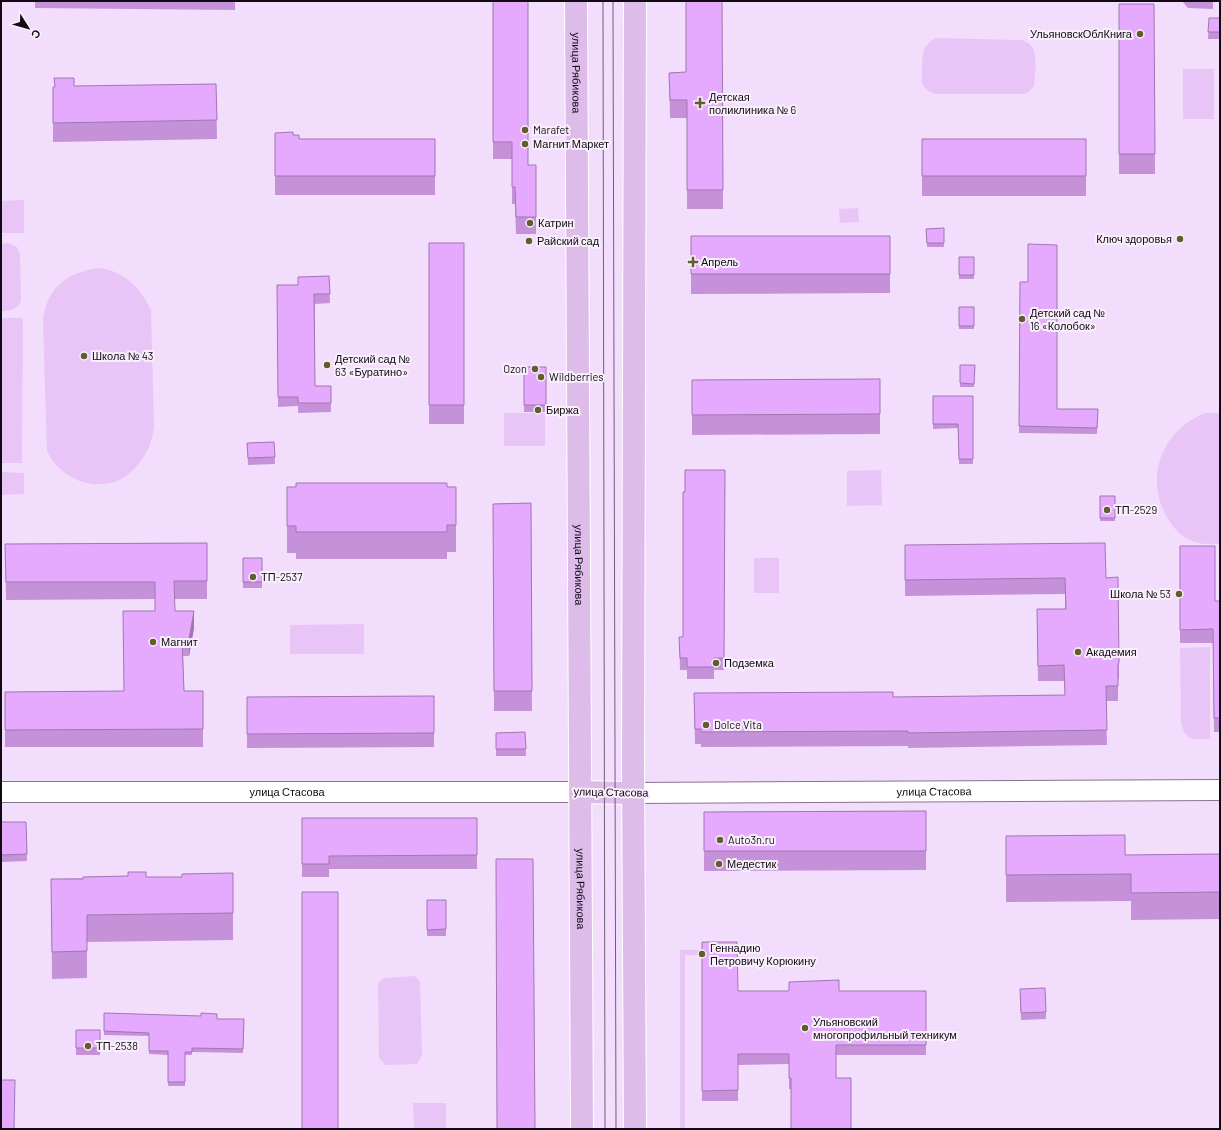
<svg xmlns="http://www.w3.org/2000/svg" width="1221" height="1130" font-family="Barlow,sans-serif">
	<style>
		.green { fill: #e8c5f6 }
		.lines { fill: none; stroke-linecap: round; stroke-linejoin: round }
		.street-casing { stroke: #87748f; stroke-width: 22 }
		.primary-casing { stroke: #fff; stroke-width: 24 }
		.street { stroke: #fff; stroke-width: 20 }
		.primary { stroke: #ddbcea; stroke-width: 22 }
		.tram { stroke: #6d6073; stroke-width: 1 }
		.wall { fill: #c592da }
		.shaded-wall { fill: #a077b1 }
		.building { fill: #e5aafd; stroke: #a077b1 }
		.poi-dot { fill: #615e2b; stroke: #f9f0fc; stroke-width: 1.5 }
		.labels { text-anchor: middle; stroke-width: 4; stroke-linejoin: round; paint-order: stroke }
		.poi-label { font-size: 11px; fill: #110a14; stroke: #f9f0fc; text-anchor: start }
		.street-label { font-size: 11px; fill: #110a14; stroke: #f9f0fc }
	</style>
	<rect width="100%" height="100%" fill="#f3ddfc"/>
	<path class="green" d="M 937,38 L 1021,40 C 1041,44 1035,70 1034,86 L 1027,93 L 1023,94 L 936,94 C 929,92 924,89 922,82 C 923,66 918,44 937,38 Z
		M 1183,69 L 1214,69 L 1214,119 L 1183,119 Z
		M 24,200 L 24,233 L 1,233 L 1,201 Z
		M 858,208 L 859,222 L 840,223 L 839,209 Z
		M 9,243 L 17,247 L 20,254 L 21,301 C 17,310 10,311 1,311 L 1,244 Z
		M 98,268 C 123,270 141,288 151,310 L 154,427 C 152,442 147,455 137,466 C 110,498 63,485 47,451 L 43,322 C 46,288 66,273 98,268 Z
		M 1,318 L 23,318 L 22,463 L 1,463 Z
		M 504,413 L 545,413 L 545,446 L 504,446 Z
		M 1205,413 L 1220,413 L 1220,544 C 1210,544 1200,545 1190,540 C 1181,537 1173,527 1168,519 C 1143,479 1162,430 1205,413 Z
		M 881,470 L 882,505 L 847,506 L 847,471 Z
		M 1,472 L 24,473 L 24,494 L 1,495 Z
		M 754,558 L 779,558 L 779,593 L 754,593 Z
		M 364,624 L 364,654 L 290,654 L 290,625 Z
		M 1210,647 L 1210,739 C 1193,739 1185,742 1181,722 L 1180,648 Z
		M 680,950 L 699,950 L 699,955 L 685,955 L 685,1129 L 680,1129 Z
		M 415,976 L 420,982 L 422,1055 L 417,1064 L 385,1065 L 379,1058 L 378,984 L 383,978 Z
		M 413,1103 L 446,1103 L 446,1129 L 414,1129 Z"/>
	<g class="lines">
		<g class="street-casing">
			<g id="street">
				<path id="s1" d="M 1,792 L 580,792"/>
				<path id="s2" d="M 633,793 L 1220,790"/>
			</g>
		</g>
		<g class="primary-casing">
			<g id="primary">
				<path id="s3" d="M 576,1 L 582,1129"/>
				<path d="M 580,792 L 633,793"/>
				<path d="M 635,1129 L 633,766 L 635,1"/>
			</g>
		</g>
		<use href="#street" class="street"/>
		<use href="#primary" class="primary"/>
		<path class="tram" d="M 603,1 L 605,1129
			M 613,1 L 616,1129"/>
	</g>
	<path class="wall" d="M 35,1 L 235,1 L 235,10 L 35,8 Z
		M 493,1 L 528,165 L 536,165 L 536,234 L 516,234 L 515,204 L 512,204 L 512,159 L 493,159 Z
		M 722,1 L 723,209 L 687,209 L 687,118 L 670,118 L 669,73 L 686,72 Z
		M 1182,1 L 1213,1 L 1213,9 L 1188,8 Z
		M 1119,4 L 1154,4 L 1155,174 L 1119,174 Z
		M 1209,18 L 1220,18 L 1220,39 L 1208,39 Z
		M 216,84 L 217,139 L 53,142 L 53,87 Z
		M 275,133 L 293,135 L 299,139 L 435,139 L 435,195 L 275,195 Z
		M 922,139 L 1086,139 L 1086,196 L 922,196 Z
		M 944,228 L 944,247 L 927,247 L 926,229 Z
		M 691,236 L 890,236 L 890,293 L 691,294 Z
		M 429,243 L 464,243 L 464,424 L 429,424 Z
		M 959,257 L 974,257 L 974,279 L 959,279 Z
		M 329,276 L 330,303 L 315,304 L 315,386 L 331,386 L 331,412 L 298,413 L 298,406 L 278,407 L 277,285 L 298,285 Z
		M 1020,282 L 1057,409 L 1098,409 L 1097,434 L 1019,433 Z
		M 959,307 L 974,307 L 974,329 L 959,329 Z
		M 960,365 L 975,365 L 974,387 L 960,387 Z
		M 524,367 L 546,367 L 546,412 L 524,412 Z
		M 880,379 L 880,434 L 692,435 L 692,380 Z
		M 933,396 L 973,396 L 973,464 L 959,464 L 958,428 L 933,429 Z
		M 274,442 L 275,464 L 248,465 L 247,443 Z
		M 725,470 L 724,670 L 714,670 L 714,679 L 687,679 L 687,670 L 680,670 L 679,637 L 683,637 Z
		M 287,487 L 456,487 L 456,552 L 447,552 L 447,559 L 296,559 L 296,553 L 287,553 Z
		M 1100,496 L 1115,496 L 1115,521 L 1100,521 Z
		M 531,503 L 532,711 L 494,711 L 493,504 Z
		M 207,543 L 207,599 L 174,599 L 175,611 L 194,628 L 189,656 L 183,656 L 184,691 L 203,691 L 203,747 L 5,747 L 5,692 L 124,691 L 155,611 L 155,599 L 6,600 L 5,544 Z
		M 905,545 L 1106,578 L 1119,663 L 1119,679 L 1118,679 L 1118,701 L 1106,701 L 1107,745 L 908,748 L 908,746 L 701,747 L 701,744 L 695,744 L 694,693 L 893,697 L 1065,695 L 1064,681 L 1038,681 L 1037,625 L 1065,609 L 1065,594 L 905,596 Z
		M 1180,546 L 1215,601 L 1220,601 L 1220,732 L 1214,732 L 1213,643 L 1180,643 Z
		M 243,558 L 262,558 L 262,588 L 243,588 Z
		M 434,696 L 434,747 L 247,748 L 247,697 Z
		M 525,732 L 526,756 L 496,756 L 496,733 Z
		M 926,811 L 926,870 L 704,871 L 704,812 Z
		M 302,818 L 477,818 L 477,869 L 329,869 L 329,877 L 302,877 Z
		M 1,822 L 26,822 L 27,861 L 1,862 Z
		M 1006,836 L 1125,855 L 1220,854 L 1220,919 L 1131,920 L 1131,901 L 1006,902 Z
		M 146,877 L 233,913 L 233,940 L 87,942 L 87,978 L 52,979 L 51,879 Z
		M 427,900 L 446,900 L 446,936 L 427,936 Z
		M 702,942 L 738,991 L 926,991 L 926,1055 L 836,1055 L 791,1089 L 789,1089 L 789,1064 L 738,1065 L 738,1101 L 702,1101 Z
		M 1020,989 L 1046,1012 L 1046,1019 L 1021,1020 Z
		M 104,1013 L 217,1019 L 244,1019 L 243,1053 L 192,1052 L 192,1055 L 185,1055 L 185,1086 L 168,1086 L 168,1055 L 149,1054 L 149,1036 L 104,1035 Z
		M 76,1030 L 100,1030 L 100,1055 L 76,1055 Z"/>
	<path class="shaded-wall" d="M 194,611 L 194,628 L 189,656 L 189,639 Z"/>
	<path class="building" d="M 493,1 L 528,1 L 528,165 L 536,165 L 536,217 L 516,217 L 515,187 L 512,187 L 512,142 L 493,142 Z
		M 686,1 L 722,1 L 723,190 L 687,190 L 687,100 L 670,100 L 669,73 L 686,72 Z
		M 1119,4 L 1154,4 L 1155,154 L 1119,154 Z
		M 1209,18 L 1220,18 L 1220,32 L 1208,32 Z
		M 54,78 L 74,78 L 74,86 L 216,84 L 217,120 L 53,123 L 53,87 L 55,87 Z
		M 293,132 L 293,135 L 299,135 L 299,139 L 435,139 L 435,176 L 275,176 L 275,133 Z
		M 922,139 L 1086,139 L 1086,176 L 922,176 Z
		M 944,228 L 944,243 L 927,243 L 926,229 Z
		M 691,236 L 890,236 L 890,274 L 691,274 Z
		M 429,243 L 464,243 L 464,405 L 429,405 Z
		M 1028,244 L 1057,245 L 1057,409 L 1098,409 L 1097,428 L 1019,426 L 1020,282 L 1028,282 Z
		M 959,257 L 974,257 L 974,275 L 959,275 Z
		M 329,276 L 330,294 L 314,294 L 315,386 L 331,386 L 331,403 L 298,403 L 298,397 L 278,397 L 277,285 L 298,285 L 298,277 Z
		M 959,307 L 974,307 L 974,326 L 959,326 Z
		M 960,365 L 975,365 L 974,384 L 960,383 Z
		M 524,367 L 546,367 L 546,405 L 524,405 Z
		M 880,379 L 880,414 L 692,415 L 692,380 Z
		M 933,396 L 973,396 L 973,459 L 959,459 L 958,424 L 933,424 Z
		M 274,442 L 275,457 L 248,458 L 247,443 Z
		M 685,470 L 725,470 L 724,658 L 714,658 L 714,667 L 687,667 L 687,658 L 680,658 L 679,637 L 683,637 L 683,492 L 685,492 Z
		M 296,483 L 447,483 L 447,487 L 456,487 L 456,525 L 447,525 L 447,532 L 296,532 L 296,526 L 287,526 L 287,487 L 296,487 Z
		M 1100,496 L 1115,496 L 1115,518 L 1100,518 Z
		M 531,503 L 532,691 L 494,691 L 493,504 Z
		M 207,543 L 207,581 L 174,581 L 175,611 L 194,611 L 189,639 L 182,639 L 184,691 L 203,691 L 203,729 L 5,730 L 5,692 L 124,691 L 123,611 L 155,611 L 155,582 L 6,582 L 5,544 Z
		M 1105,543 L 1106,578 L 1118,577 L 1119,663 L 1118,664 L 1118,686 L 1106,686 L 1107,730 L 908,733 L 908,731 L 701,732 L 701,729 L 695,729 L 694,693 L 893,692 L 893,697 L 1065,695 L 1064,665 L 1038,666 L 1037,609 L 1066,609 L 1065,578 L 905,580 L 905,545 Z
		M 1180,546 L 1215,546 L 1215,601 L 1220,601 L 1220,718 L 1214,718 L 1213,629 L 1180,630 Z
		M 243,558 L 262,558 L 262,582 L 243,582 Z
		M 434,696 L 434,733 L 247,734 L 247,697 Z
		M 525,732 L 526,749 L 496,749 L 496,733 Z
		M 926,811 L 926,851 L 704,851 L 704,812 Z
		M 302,818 L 477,818 L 477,855 L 329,856 L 329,864 L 302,864 Z
		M 1,822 L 26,822 L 27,854 L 1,855 Z
		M 1125,835 L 1125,855 L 1220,854 L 1220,892 L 1131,893 L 1131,874 L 1006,875 L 1006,836 Z
		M 496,859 L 533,859 L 535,1129 L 497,1129 Z
		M 128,872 L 146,872 L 146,877 L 182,877 L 182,874 L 233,873 L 233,913 L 87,915 L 87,951 L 52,952 L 51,879 L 83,879 L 83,877 L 128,876 Z
		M 302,892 L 338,892 L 338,1129 L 302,1129 Z
		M 427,900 L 446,900 L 446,929 L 427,930 Z
		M 702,942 L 737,942 L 738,991 L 789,991 L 789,982 L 839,980 L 839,991 L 926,991 L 926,1045 L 836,1045 L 836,1078 L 851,1078 L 851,1129 L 791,1129 L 791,1078 L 789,1078 L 789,1054 L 738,1054 L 738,1090 L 702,1091 Z
		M 1045,988 L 1046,1012 L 1021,1013 L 1020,989 Z
		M 104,1013 L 201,1016 L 201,1013 L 217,1014 L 217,1019 L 244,1019 L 243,1049 L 192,1048 L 192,1052 L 185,1052 L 185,1082 L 168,1082 L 168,1051 L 149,1051 L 149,1033 L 104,1031 Z
		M 76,1030 L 100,1030 L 100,1048 L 76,1048 Z
		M 1,1080 L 15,1080 L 14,1129 L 1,1129 Z"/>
	<g class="poi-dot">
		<circle cx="1140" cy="34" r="4"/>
		<path d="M698 97h4v4h4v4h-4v4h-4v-4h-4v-4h4z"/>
		<circle cx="525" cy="130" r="4"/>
		<circle cx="525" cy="144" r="4"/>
		<circle cx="530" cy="223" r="4"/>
		<circle cx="1180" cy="239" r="4"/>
		<circle cx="529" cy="241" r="4"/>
		<path d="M691 256h4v4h4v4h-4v4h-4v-4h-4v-4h4z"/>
		<circle cx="1022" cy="319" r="4"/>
		<circle cx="84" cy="356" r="4"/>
		<circle cx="327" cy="365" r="4"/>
		<circle cx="535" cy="369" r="4"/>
		<circle cx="541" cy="377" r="4"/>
		<circle cx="538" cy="410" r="4"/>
		<circle cx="1107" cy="510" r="4"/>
		<circle cx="253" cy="577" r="4"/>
		<circle cx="1179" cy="594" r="4"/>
		<circle cx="153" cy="642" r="4"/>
		<circle cx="1078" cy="652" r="4"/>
		<circle cx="716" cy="663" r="4"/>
		<circle cx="706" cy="725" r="4"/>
		<circle cx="720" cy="840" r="4"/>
		<circle cx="719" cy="864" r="4"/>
		<circle cx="702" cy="954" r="4"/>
		<circle cx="805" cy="1028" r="4"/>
		<circle cx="88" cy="1046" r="4"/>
	</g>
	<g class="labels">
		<g class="poi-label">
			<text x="1132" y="38" text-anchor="end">УльяновскОблКнига</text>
			<text x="709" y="101">Детская<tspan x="709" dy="13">поликлиника № 6</tspan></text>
			<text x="533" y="134">Marafet</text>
			<text x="533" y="148">Магнит Маркет</text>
			<text x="538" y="227">Катрин</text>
			<text x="1172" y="243" text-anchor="end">Ключ здоровья</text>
			<text x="537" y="245">Райский сад</text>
			<text x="701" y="266">Апрель</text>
			<text x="1030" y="317">Детский сад №<tspan x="1030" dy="13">16 «Колобок»</tspan></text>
			<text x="92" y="360">Школа № 43</text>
			<text x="335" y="363">Детский сад №<tspan x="335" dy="13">63 «Буратино»</tspan></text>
			<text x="527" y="373" text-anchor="end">Ozon</text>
			<text x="549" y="381">Wildberries</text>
			<text x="546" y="414">Биржа</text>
			<text x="1115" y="514">ТП-2529</text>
			<text x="261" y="581">ТП-2537</text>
			<text x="1171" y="598" text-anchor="end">Школа № 53</text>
			<text x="161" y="646">Магнит</text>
			<text x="1086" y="656">Академия</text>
			<text x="724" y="667">Подземка</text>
			<text x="714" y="729">Dolce Vita</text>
			<text x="728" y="844">Auto3n.ru</text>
			<text x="727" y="868">Медестик</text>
			<text x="710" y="952">Геннадию<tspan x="710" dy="13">Петровичу Корюкину</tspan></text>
			<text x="813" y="1026">Ульяновский<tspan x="813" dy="13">многопрофильный техникум</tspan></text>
			<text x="96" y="1050">ТП-2538</text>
		</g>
		<g class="street-label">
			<text dy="4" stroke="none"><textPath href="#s3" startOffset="72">улица Рябикова</textPath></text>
			<text dy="4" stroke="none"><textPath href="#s3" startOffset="564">улица Рябикова</textPath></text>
			<text dy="4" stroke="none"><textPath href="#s2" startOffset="301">улица Стасова</textPath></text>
			<text dy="4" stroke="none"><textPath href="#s1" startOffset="286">улица Стасова</textPath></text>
			<text transform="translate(611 792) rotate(1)" y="4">улица Стасова</text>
			<text dy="4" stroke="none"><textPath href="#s3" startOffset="888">улица Рябикова</textPath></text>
		</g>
	</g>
	<rect width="1221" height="1130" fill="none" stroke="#110a14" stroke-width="4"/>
	<g transform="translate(28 28) rotate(127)" stroke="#f9f0fc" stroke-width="3" paint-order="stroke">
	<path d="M0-3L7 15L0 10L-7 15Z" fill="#110a14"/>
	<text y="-6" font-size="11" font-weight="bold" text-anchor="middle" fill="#110a14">С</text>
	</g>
</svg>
